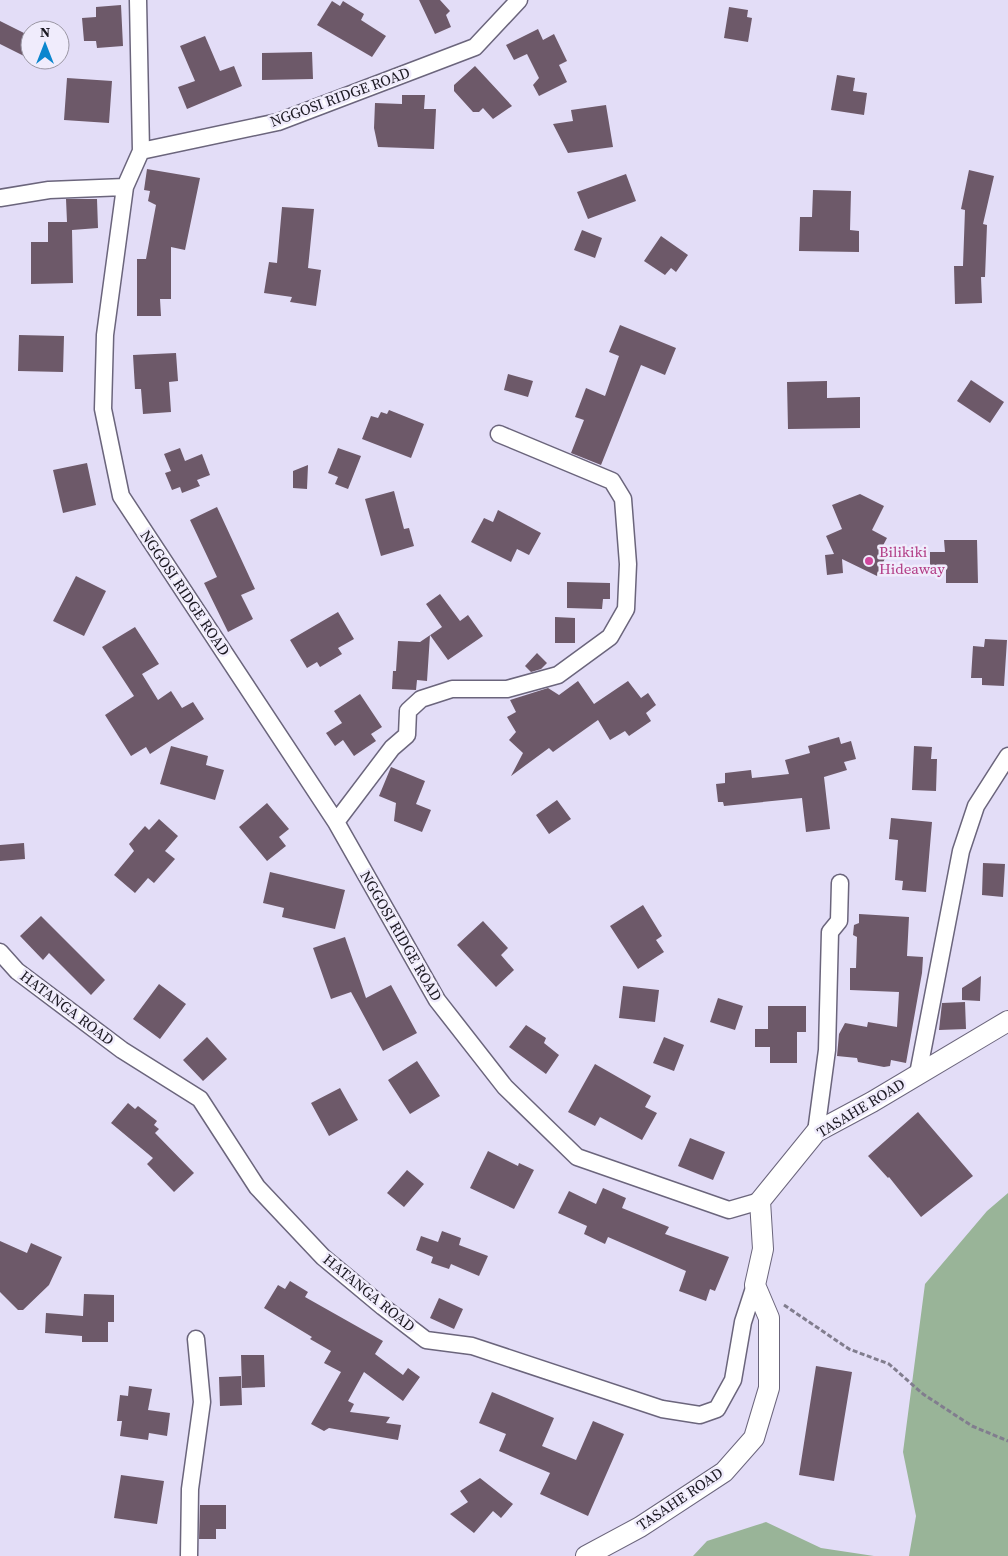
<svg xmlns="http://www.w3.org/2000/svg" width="1008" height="1556" font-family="'Source Serif 4',serif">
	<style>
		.forest { fill: #99b498 }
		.building { fill: #6d5969 }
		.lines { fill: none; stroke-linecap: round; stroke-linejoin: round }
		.minor-casing { stroke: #6b657c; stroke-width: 19 }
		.tertiary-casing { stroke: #6b657c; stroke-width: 22 }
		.path { stroke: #817d8e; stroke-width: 3; stroke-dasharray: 5 2.5; stroke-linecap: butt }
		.minor { stroke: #fff; stroke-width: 16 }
		.tertiary { stroke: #fff; stroke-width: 20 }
		.hotel-dot { fill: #d1479c; stroke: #f0ecfc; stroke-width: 2 }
		.labels { text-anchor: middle; stroke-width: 5; stroke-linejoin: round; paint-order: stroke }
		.street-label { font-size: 15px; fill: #1b1821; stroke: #f0ecfc }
		.hotel-label { font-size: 15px; fill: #b23c85; stroke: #f0ecfc; text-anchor: start }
	</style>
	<rect width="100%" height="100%" fill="#e3ddf7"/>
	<path class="forest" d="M 1008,1193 L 1008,1556 L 909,1556 L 916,1516 L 903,1452 L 925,1284 L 987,1211 Z
		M 766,1522 L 821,1548 L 874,1556 L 693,1556 L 707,1541 Z"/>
	<path class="building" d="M 419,0 L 440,0 L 450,11 L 446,15 L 451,27 L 435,34 Z
		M 332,1 L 340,6 L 343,1 L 364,14 L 361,20 L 386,36 L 372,57 L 317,25 Z
		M 121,5 L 123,46 L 97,48 L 96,41 L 84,41 L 82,18 L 96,17 L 96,7 Z
		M 729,7 L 748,10 L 747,17 L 752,18 L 748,42 L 724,38 Z
		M 0,21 L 30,36 L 30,59 L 0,44 Z
		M 538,29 L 543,40 L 554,34 L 567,61 L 559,65 L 567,82 L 539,96 L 533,85 L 539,78 L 527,54 L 514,60 L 506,45 Z
		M 205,36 L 220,71 L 234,66 L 242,86 L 187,109 L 178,87 L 195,81 L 180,46 Z
		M 312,52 L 313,79 L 262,80 L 262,53 Z
		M 475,66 L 512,106 L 493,119 L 483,108 L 479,112 L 473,112 L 454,91 L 454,85 Z
		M 837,75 L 855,78 L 853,91 L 867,93 L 864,115 L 831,110 Z
		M 67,78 L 112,81 L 109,123 L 64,120 Z
		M 402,95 L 425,95 L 424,109 L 436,109 L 434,149 L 378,147 L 374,128 L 375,103 L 402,104 Z
		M 606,105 L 613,147 L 568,153 L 553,124 L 573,121 L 571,110 Z
		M 147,169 L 200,178 L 185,250 L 171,247 L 171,299 L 160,299 L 161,316 L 137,316 L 137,259 L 146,259 L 156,205 L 148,201 L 150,191 L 144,190 Z
		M 969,170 L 994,176 L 983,224 L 987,225 L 985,277 L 981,277 L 982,303 L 955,304 L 954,266 L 963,266 L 965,210 L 961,209 Z
		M 626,174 L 636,201 L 588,219 L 577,192 Z
		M 813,190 L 851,191 L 850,230 L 859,231 L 859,252 L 799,251 L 800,217 L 812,217 Z
		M 66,199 L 97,199 L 98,228 L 72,230 L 73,283 L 31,284 L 31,242 L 48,242 L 48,222 L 67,222 Z
		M 282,207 L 314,209 L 308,268 L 321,270 L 316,306 L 290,302 L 292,297 L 264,293 L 269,262 L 277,263 Z
		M 582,230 L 602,238 L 595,258 L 574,250 Z
		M 661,236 L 688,255 L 676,272 L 671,268 L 665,275 L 644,261 Z
		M 620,325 L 676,348 L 665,375 L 641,365 L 601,465 L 571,453 L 584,420 L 575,417 L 586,388 L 605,396 L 619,356 L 609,352 Z
		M 19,335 L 64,336 L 63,372 L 18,371 Z
		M 176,353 L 178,381 L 169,382 L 171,412 L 143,414 L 141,389 L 135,389 L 133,355 Z
		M 508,374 L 533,381 L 528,397 L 504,390 Z
		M 971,380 L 1004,402 L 990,423 L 957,401 Z
		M 827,381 L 827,398 L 860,397 L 860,428 L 788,429 L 787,382 Z
		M 389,410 L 424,424 L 411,458 L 362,439 L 371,416 L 378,418 L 381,412 L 387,414 Z
		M 180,448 L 185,461 L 202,454 L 210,475 L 197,480 L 200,486 L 182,493 L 180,487 L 172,490 L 165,473 L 171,471 L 164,454 Z
		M 338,448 L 361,456 L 348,489 L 335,484 L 338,477 L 328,473 Z
		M 87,463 L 96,505 L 63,513 L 53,470 Z
		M 308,465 L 307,489 L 293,488 L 293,471 Z
		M 394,491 L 404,529 L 409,528 L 414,546 L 381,556 L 365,499 Z
		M 860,494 L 884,506 L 872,530 L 887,538 L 879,553 L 886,556 L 877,576 L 842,559 L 843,573 L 827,575 L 825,555 L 834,554 L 826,536 L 842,529 L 832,505 Z
		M 217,507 L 255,589 L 241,595 L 253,619 L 228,632 L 204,583 L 217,577 L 190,520 Z
		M 498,510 L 541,533 L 529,555 L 517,549 L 511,562 L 471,542 L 484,518 L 493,522 Z
		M 944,540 L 977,540 L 978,583 L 946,583 L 946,565 L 930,566 L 930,552 L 945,552 Z
		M 76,576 L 106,591 L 84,636 L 53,621 Z
		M 567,582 L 610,583 L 610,599 L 603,599 L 602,609 L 567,608 Z
		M 440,594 L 460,621 L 468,615 L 483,636 L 448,660 L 430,635 L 427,681 L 417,680 L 416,690 L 392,689 L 393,671 L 396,671 L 398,641 L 420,642 L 442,627 L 426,604 Z
		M 338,612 L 354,639 L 338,648 L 342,654 L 320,667 L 317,662 L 307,668 L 290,640 Z
		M 555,617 L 575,618 L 575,643 L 555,643 Z
		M 135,627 L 159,664 L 142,674 L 158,700 L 171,691 L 182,708 L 193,702 L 204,719 L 150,754 L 146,747 L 131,756 L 105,715 L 134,696 L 102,647 Z
		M 985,639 L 1007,640 L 1004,686 L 982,685 L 982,678 L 971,678 L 973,646 L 984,647 Z
		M 537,653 L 547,663 L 541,669 L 531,672 L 525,666 Z
		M 578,681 L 594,704 L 628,681 L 641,698 L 648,693 L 656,705 L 646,713 L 651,721 L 629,736 L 625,731 L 610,740 L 598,720 L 553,752 L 549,748 L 511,776 L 523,753 L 509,740 L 516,732 L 507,717 L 516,712 L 510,700 L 548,688 L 559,695 Z
		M 360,694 L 382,727 L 371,734 L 376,741 L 354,756 L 343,740 L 335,746 L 326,733 L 342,723 L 334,711 Z
		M 839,737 L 841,744 L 851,741 L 856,759 L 844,762 L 847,770 L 824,777 L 830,829 L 806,832 L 802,798 L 724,806 L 723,802 L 718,802 L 716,784 L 725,783 L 725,773 L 751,770 L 752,778 L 789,774 L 785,760 L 810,753 L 808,746 Z
		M 171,746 L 208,756 L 206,765 L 224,770 L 215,800 L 160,784 Z
		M 914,746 L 932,747 L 931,759 L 937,759 L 936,791 L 912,790 Z
		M 391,767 L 425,781 L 416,804 L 431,810 L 422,832 L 394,821 L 396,803 L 379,796 Z
		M 557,800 L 571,819 L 549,834 L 536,815 Z
		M 267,803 L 289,829 L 279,837 L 286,846 L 267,861 L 239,827 Z
		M 891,818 L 932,822 L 926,892 L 902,890 L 903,881 L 895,880 L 898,840 L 889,839 Z
		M 159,819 L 178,836 L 165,851 L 175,859 L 154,883 L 148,878 L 135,893 L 114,875 L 134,851 L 129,844 L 145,826 L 149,830 Z
		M 24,843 L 25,859 L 0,861 L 0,845 Z
		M 983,863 L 1005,864 L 1003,897 L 982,895 Z
		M 270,872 L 345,890 L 335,929 L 282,917 L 284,908 L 263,903 Z
		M 643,905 L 662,936 L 656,940 L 664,952 L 638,969 L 610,926 Z
		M 859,914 L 909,917 L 907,956 L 923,957 L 922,973 L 906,1063 L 891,1060 L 890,1066 L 884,1067 L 858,1062 L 857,1058 L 837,1056 L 839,1034 L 845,1023 L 867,1027 L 868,1022 L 897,1027 L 899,992 L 850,990 L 850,968 L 856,968 L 857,937 L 853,935 L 854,925 L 859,923 Z
		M 41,916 L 105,980 L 91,995 L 49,953 L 43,960 L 20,936 Z
		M 483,921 L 508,948 L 501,955 L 514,970 L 496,987 L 457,945 Z
		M 345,937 L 366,998 L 391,985 L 417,1033 L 383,1051 L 351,992 L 331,999 L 313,948 Z
		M 981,976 L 980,1001 L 962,1000 L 962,988 Z
		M 159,984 L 186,1004 L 160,1039 L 133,1019 Z
		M 623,986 L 659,990 L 655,1022 L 619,1018 Z
		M 718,998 L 743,1006 L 735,1030 L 710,1022 Z
		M 965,1002 L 966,1029 L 939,1030 L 942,1003 Z
		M 768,1006 L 806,1006 L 806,1032 L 797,1032 L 797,1063 L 770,1063 L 770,1047 L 755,1047 L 755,1029 L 768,1029 Z
		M 526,1025 L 546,1038 L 544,1043 L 559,1055 L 546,1074 L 509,1047 Z
		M 207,1037 L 227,1059 L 203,1081 L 183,1060 Z
		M 664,1037 L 684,1045 L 674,1071 L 653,1063 Z
		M 417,1061 L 440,1096 L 410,1114 L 388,1080 Z
		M 595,1064 L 651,1096 L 645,1107 L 657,1113 L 642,1140 L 600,1117 L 595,1126 L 568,1112 Z
		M 340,1088 L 358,1120 L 329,1136 L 311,1103 Z
		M 128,1103 L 135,1109 L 138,1106 L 157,1121 L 154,1125 L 159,1129 L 155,1133 L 194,1173 L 174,1192 L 147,1164 L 153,1158 L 111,1123 Z
		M 918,1112 L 973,1176 L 921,1217 L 889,1177 L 888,1178 L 868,1156 Z
		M 690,1138 L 725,1152 L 713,1180 L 678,1166 Z
		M 488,1151 L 518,1166 L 519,1163 L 534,1170 L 514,1209 L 470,1188 Z
		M 407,1170 L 424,1184 L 404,1207 L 387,1193 Z
		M 603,1188 L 626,1198 L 622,1208 L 669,1227 L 665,1234 L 729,1257 L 715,1291 L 710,1289 L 706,1301 L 679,1291 L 686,1271 L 608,1237 L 605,1244 L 584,1234 L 587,1226 L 558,1213 L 569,1191 L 596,1204 Z
		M 442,1231 L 461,1238 L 459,1245 L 488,1256 L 479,1276 L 451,1264 L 449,1269 L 431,1263 L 433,1257 L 416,1250 L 421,1236 L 438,1242 Z
		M 0,1241 L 27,1253 L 31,1243 L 62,1257 L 49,1285 L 23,1310 L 18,1310 L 0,1292 Z
		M 290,1281 L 308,1292 L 305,1297 L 383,1341 L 375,1354 L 403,1375 L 408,1368 L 420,1377 L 403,1401 L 364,1372 L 348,1401 L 354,1404 L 350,1412 L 390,1417 L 386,1423 L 401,1425 L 398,1440 L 329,1428 L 324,1431 L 311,1424 L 341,1372 L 324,1363 L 331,1351 L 310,1339 L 312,1337 L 264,1308 L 278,1285 L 285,1289 Z
		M 84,1294 L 114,1295 L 114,1322 L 108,1322 L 108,1342 L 82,1342 L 82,1336 L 45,1333 L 46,1313 L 83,1316 Z
		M 439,1298 L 463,1309 L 454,1329 L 430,1318 Z
		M 241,1355 L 264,1355 L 265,1387 L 242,1388 Z
		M 816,1366 L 852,1372 L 834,1481 L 799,1475 Z
		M 241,1376 L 242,1405 L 220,1406 L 219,1377 Z
		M 129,1386 L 152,1389 L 148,1410 L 170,1413 L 167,1436 L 149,1433 L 148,1440 L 120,1436 L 122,1421 L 117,1421 L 120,1395 L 128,1396 Z
		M 492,1392 L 554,1418 L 542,1446 L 576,1460 L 593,1421 L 624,1434 L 588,1516 L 540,1494 L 550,1473 L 499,1451 L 506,1434 L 479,1423 Z
		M 121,1475 L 164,1481 L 157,1524 L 114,1518 Z
		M 480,1478 L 513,1504 L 501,1518 L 493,1511 L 474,1533 L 450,1514 L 468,1502 L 460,1491 Z
		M 200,1505 L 226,1505 L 226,1529 L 216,1529 L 216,1539 L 199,1539 Z"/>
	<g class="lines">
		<g class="minor-casing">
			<path id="minor" d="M 138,0 L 141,151 L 125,187 L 105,335 L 103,409 L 121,496 L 336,822 L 437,1000 L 505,1087 L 577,1157 L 729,1210 L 760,1201
				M 141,151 L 278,122 L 475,47 L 519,0
				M 0,198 L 49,190 L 125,187
				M 336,822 L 392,748 L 407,735 L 408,711 L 421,699 L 452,689 L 507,689 L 558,675 L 610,637 L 626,609 L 628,564 L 623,499 L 612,481 L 499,434
				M 0,952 L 17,971 L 122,1050 L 200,1099 L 257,1187 L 323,1257 L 383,1307 L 426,1340 L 472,1346 L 662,1409 L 700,1415 L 717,1409 L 733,1380 L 743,1322 L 755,1285
				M 918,1074 L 961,851 L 976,806 L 1008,756
				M 816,1132 L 827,1050 L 830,932 L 839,921 L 840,883
				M 189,1556 L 190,1489 L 202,1402 L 196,1339"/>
		</g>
		<g class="tertiary-casing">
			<path id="tertiary" d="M 586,1556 L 640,1527 L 724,1472 L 754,1438 L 769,1388 L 769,1318 L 755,1285 L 763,1249 L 760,1201 L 816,1132 L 872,1102 L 1008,1021"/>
		</g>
		<path class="path" d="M 784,1305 L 849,1349 L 889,1364 L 923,1394 L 972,1426 L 1008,1441"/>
		<use href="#minor" class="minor"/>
		<use href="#tertiary" class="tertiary"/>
	</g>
	<circle class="hotel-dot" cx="869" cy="561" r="5"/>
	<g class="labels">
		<g class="street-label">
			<text transform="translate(340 97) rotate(-20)" y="5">NGGOSI RIDGE ROAD</text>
			<text transform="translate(185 593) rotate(56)" y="5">NGGOSI RIDGE ROAD</text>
			<text transform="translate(401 936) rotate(60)" y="5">NGGOSI RIDGE ROAD</text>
			<text transform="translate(67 1008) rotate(37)" y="5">HATANGA ROAD</text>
			<text transform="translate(861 1108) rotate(-31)" y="5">TASAHE ROAD</text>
			<text transform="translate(369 1293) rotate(39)" y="5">HATANGA ROAD</text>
			<text transform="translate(680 1499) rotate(-34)" y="5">TASAHE ROAD</text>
		</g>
		<g class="hotel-label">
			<text x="879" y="557">Bilikiki<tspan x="879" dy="17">Hideaway</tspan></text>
		</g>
	</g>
	<g transform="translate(45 45)"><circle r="24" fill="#f0ecfc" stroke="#9b97a4"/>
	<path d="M0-4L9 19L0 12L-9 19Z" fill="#0b86ce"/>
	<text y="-8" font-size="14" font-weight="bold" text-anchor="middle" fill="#1b1821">N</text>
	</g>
</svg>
